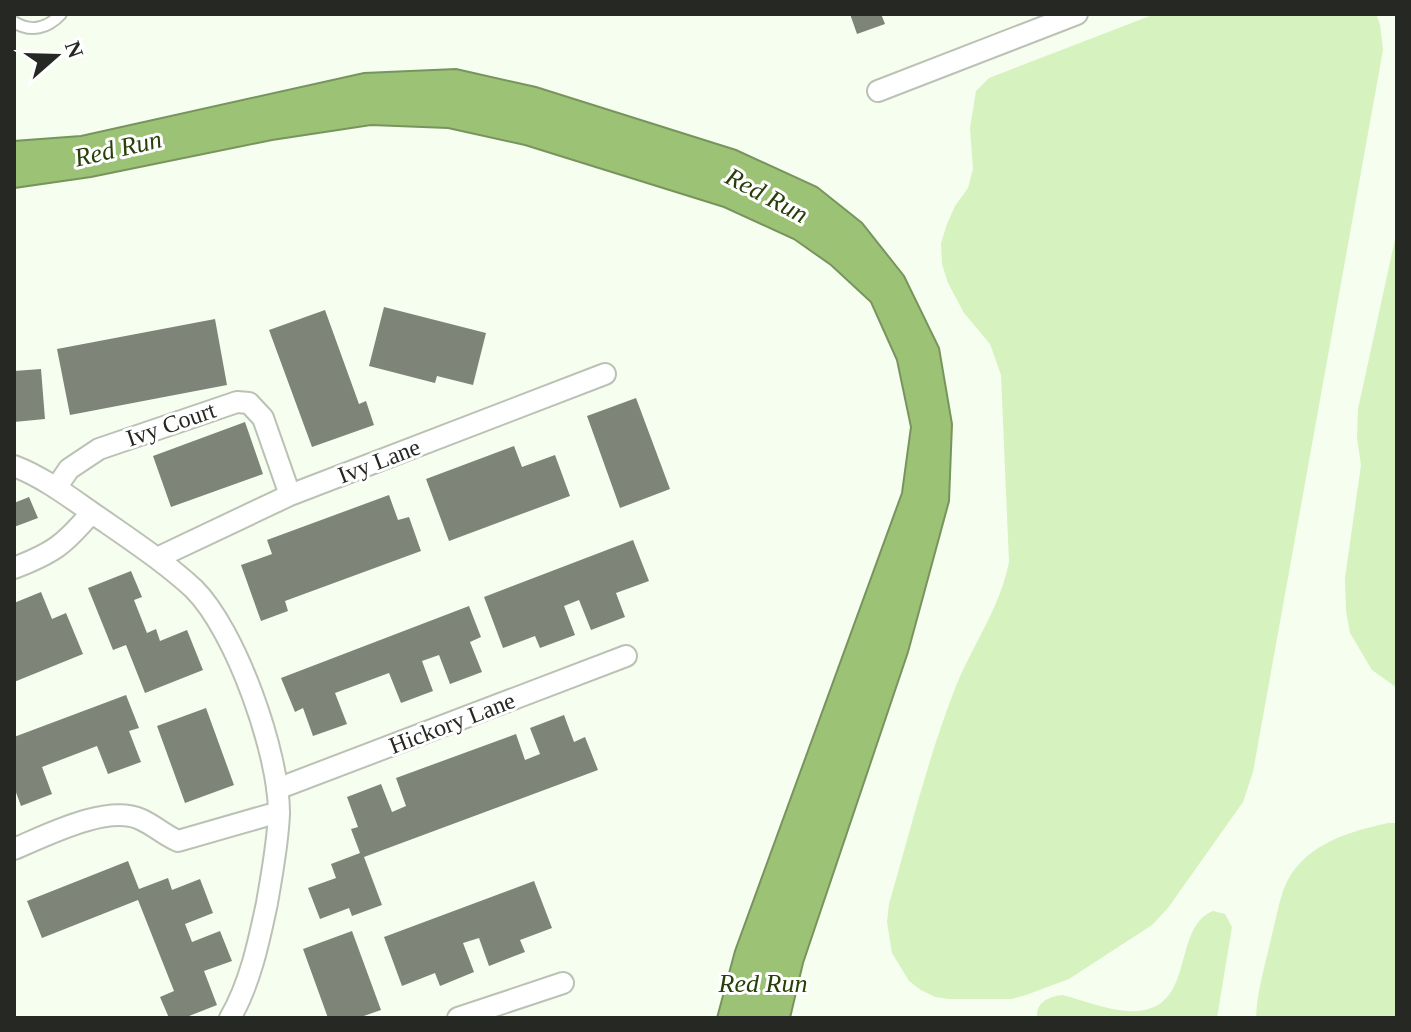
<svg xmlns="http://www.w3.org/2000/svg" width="1411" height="1032" font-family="Georgia,serif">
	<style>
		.green { fill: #d6f2be }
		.water { fill: #9cc276; stroke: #78945d; stroke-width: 2 }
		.building { fill: #7e8578 }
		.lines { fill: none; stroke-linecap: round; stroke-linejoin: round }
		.service-casing { stroke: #bbc2b5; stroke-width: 14 }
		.minor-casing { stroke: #bbc2b5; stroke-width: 24 }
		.service { stroke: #fff; stroke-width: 10 }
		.minor { stroke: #fff; stroke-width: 20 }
		.labels { text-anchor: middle; stroke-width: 6; stroke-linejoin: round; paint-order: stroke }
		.street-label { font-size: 24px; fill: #252823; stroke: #fff }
		.water-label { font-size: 26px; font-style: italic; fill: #284008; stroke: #fff }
	</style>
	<rect width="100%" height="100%" fill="#f6fef0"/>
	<path class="green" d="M 1155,14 L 1376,14 L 1380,24 L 1383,50 L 1253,772 L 1243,802 L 1168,908 L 1152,925 L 1069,979 L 1026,995 L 1012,999 L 949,999 L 935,997 L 921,990 L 909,981 L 892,953 L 887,922 L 889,904 C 910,832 928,757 956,686 C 973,644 1000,608 1009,562 L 1001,375 L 990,344 L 964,313 L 948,283 L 942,264 L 941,243 L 947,224 L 955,206 L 968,188 L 973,169 L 970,128 L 976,91 L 989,78 Z
		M 1397,230 L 1397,688 L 1372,670 L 1350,633 L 1346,611 L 1345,578 L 1361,465 L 1357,438 L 1358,409 Z
		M 1388,823 L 1397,823 L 1397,1018 L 1256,1018 C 1257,991 1265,965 1271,939 C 1275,923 1278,906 1283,891 C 1299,846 1347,832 1388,823 Z
		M 1213,911 L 1225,914 L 1232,927 L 1217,1018 L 1037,1018 C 1036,1002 1048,997 1062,995 C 1083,1000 1106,1010 1128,1011 C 1199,1015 1169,929 1213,911 Z"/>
	<path class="water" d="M 456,69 L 536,87 L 736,150 L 817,187 L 862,223 L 904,276 L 939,348 L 952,424 L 949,501 L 908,652 L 803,963 L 790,1018 L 717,1018 L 735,951 L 902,493 L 911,427 L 897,360 L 871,302 L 831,265 L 794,239 L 724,207 L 525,145 L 448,128 L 371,125 L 272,140 L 91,177 L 14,188 L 14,141 L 81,136 L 364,73 Z"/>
	<path class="building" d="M 850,14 L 881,14 L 885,24 L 857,34 Z
		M 384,307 L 486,333 L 473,385 L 437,376 L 435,383 L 369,366 Z
		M 325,310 L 359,404 L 366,401 L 374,425 L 312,447 L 269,330 Z
		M 215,319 L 227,385 L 70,415 L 57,349 Z
		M 41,369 L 45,419 L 14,422 L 14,371 Z
		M 636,398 L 670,489 L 620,508 L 587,416 Z
		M 245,422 L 263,474 L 171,507 L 153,456 Z
		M 514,446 L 522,467 L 555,455 L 570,496 L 449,541 L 426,479 Z
		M 389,495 L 398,520 L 409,517 L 421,551 L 285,601 L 288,611 L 261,621 L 241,565 L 272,554 L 267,540 Z
		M 29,497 L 38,518 L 14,527 L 14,503 Z
		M 633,540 L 649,581 L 616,593 L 625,617 L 591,630 L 579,600 L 564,606 L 575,635 L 540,648 L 535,636 L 503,648 L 484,597 Z
		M 131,571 L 142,597 L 134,600 L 147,633 L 156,629 L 160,641 L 187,630 L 203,670 L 145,693 L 126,645 L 113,650 L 88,588 Z
		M 41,592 L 52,619 L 66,613 L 83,654 L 14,682 L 14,603 Z
		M 469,606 L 481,637 L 470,642 L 482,672 L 450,684 L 439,655 L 422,661 L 433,691 L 401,703 L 389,673 L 335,693 L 347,724 L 313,736 L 303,708 L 295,712 L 281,678 Z
		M 126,695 L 139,728 L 129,731 L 141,762 L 108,774 L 97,746 L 42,767 L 52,794 L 21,806 L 14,787 L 14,737 Z
		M 206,708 L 234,785 L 185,803 L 157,726 Z
		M 564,715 L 574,742 L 585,737 L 598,770 L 364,857 L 382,905 L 352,916 L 349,908 L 320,919 L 308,888 L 336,878 L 331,864 L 360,853 L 351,829 L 358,827 L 347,797 L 381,784 L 392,812 L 406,806 L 396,778 L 516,734 L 525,760 L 540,754 L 530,728 Z
		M 128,861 L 139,889 L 168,878 L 172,890 L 200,879 L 213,913 L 185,924 L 192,942 L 220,931 L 232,961 L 204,971 L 217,1005 L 184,1018 L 169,1018 L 160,997 L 174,991 L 138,900 L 42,938 L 27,901 Z
		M 534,881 L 552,928 L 520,940 L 525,952 L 489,966 L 479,938 L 463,943 L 474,972 L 440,986 L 435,973 L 402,986 L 384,937 Z
		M 352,931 L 381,1010 L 358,1018 L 328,1018 L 303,949 Z"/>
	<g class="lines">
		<g class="service-casing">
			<path id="service" d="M 14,22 C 31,33 48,28 61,14"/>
		</g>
		<g class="minor-casing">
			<path id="minor" d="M 878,91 L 1077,14
				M 14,466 C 48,479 77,503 107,523 C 137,544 167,564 194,589 C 236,631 279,753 279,813 C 278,843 272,873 267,903 C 259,941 250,984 230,1018
				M 56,488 L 69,469 L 99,449 L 237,402 L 249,403 L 263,418 L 290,495
				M 157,558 L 290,495 L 605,374
				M 14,568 C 53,553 64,545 91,513
				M 277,789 L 626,656
				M 14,849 C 45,836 107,804 140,819 C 154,825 164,835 178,841 L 279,812
				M 458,1018 L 563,983"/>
		</g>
		<use href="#service" class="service"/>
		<use href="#minor" class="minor"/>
	</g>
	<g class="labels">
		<g class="street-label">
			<text transform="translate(171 424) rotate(-19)" y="8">Ivy Court</text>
			<text transform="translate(379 461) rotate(-21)" y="8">Ivy Lane</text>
			<text transform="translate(452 723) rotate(-21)" y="8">Hickory Lane</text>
		</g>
		<g class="water-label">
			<text transform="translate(118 148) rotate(-13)" y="9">Red Run</text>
			<text transform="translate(767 195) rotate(28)" y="9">Red Run</text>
			<text x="763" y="992">Red Run</text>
		</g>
	</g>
	<rect width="1411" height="1032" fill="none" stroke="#252823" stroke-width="32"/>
	<g transform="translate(56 56) rotate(70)" stroke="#ffffff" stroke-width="6" paint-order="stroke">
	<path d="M0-6L14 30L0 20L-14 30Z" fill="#252823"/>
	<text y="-12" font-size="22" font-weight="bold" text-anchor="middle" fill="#252823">N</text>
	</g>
</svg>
